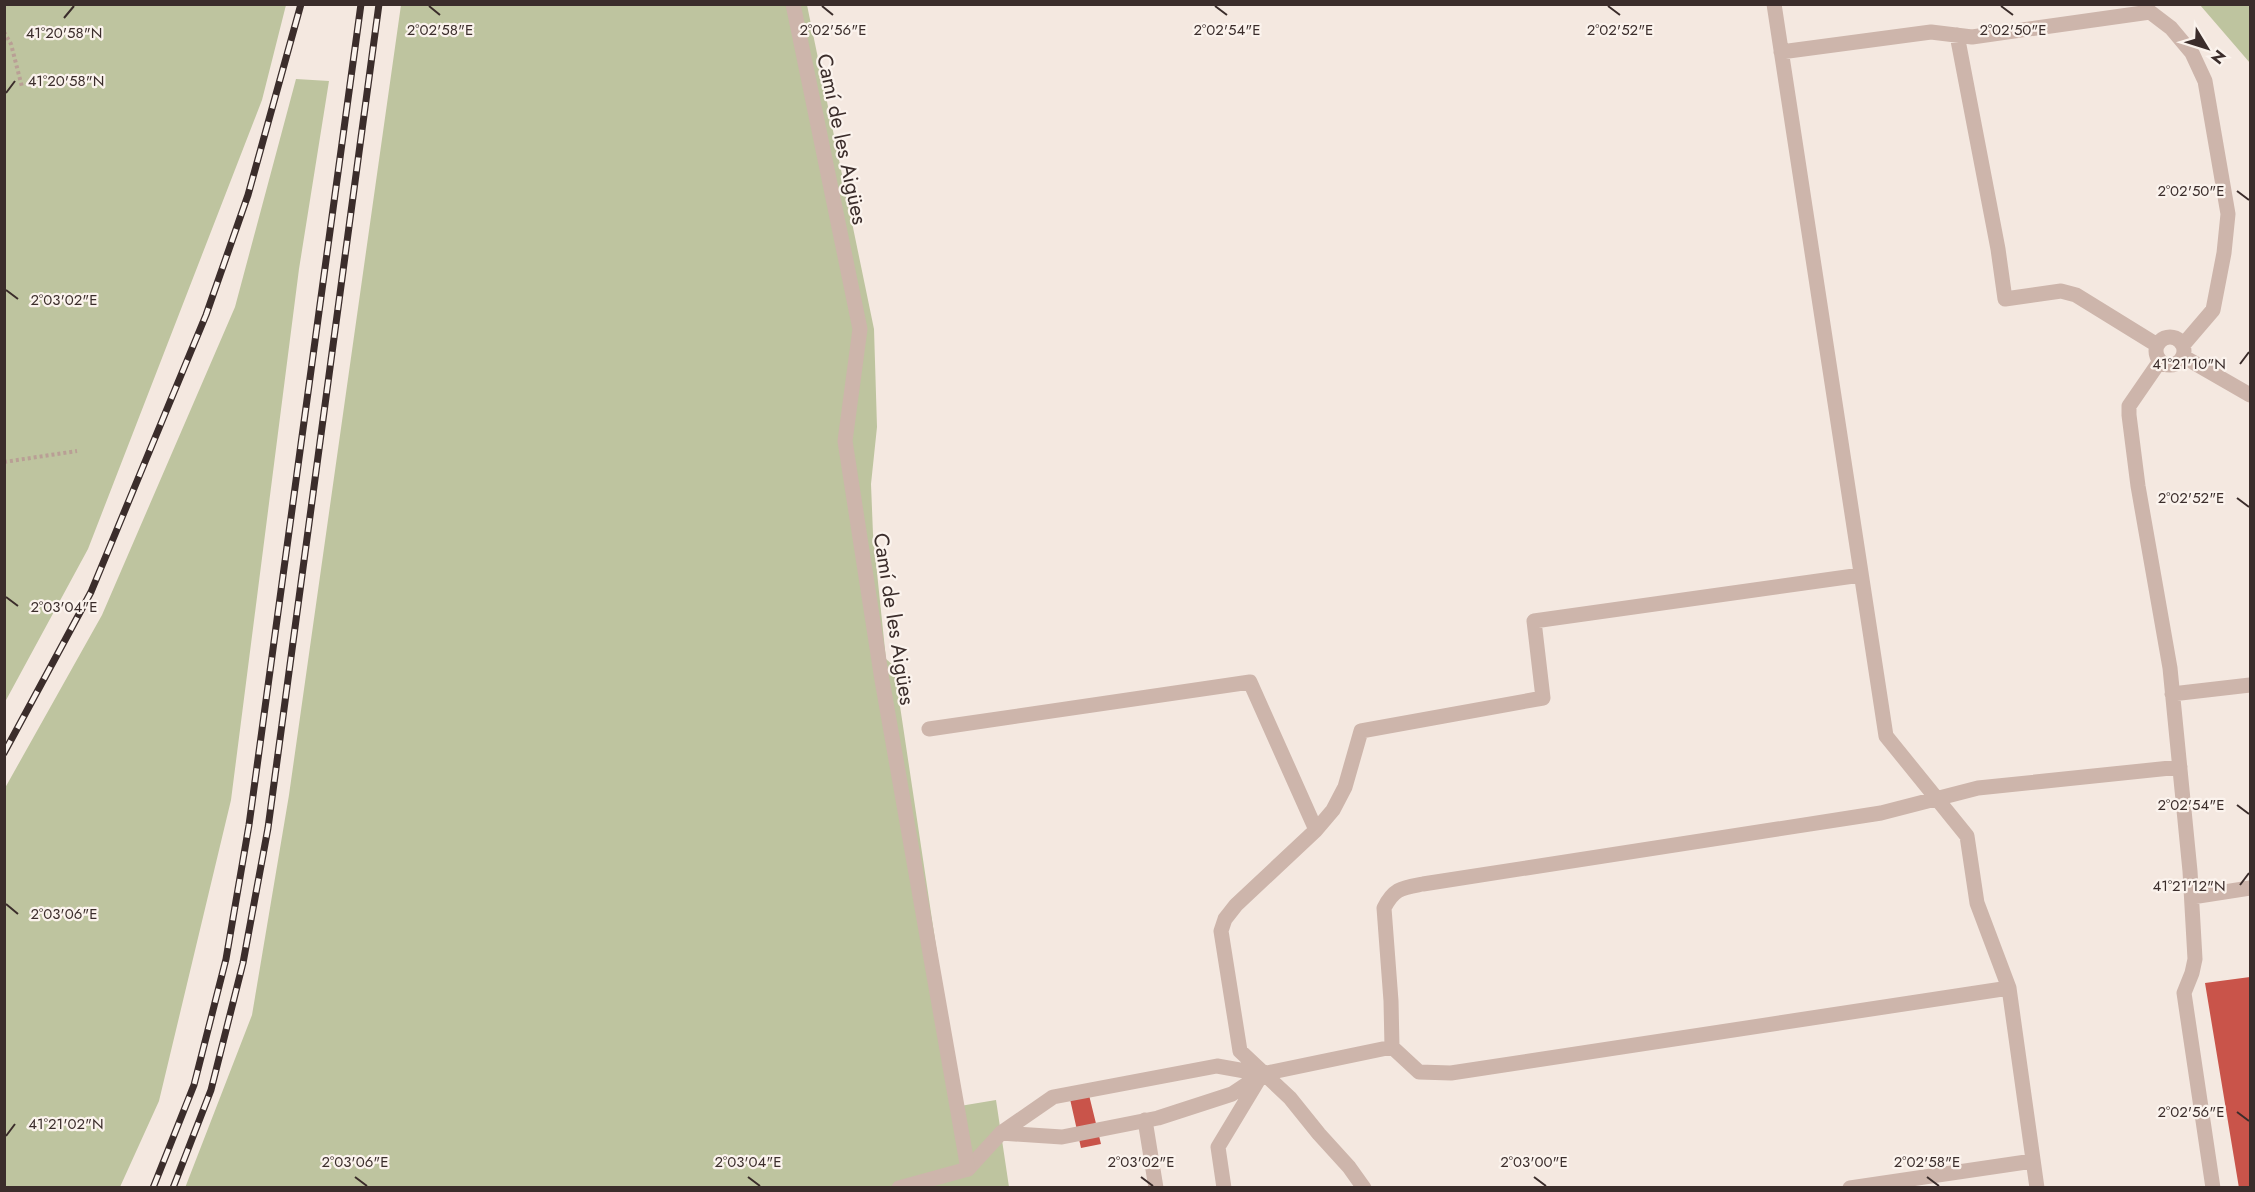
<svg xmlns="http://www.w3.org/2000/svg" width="2255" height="1192" font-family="Jost,sans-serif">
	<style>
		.green { fill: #bec49f }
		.building { fill: #c9544a }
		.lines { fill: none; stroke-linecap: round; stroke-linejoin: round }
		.path { stroke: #b99f95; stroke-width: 4; stroke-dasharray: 3 3; stroke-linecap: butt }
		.service { stroke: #cdb5ab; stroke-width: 15 }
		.minor { stroke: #cdb5ab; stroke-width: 15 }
		.rail-casing { stroke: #3b2d2b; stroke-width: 7 }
		.rail { stroke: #fbf3ed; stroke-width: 4.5; stroke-dasharray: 14; stroke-linecap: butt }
		.ticks { fill: none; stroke: #3b2d2b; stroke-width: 2 }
		.labels { text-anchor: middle; stroke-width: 4.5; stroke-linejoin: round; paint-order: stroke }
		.street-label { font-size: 21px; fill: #3b2d2b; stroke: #fbf3ed }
		.ticks-label { font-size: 15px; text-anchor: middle; fill: #3b2d2b; stroke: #fbf3ed; stroke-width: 4.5; stroke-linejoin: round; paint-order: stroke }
	</style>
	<rect width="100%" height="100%" fill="#f4e8e0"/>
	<path class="green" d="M 5,4 L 286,5 L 262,100 L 88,549 L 5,702 Z
		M 401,5 L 807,5 L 874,329 L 877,427 L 871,484 L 873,534 L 886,659 L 894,666 L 960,1106 L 996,1100 L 1009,1187 L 185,1188 L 252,1015 L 289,795 Z
		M 2200,5 L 2250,5 L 2250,63 Z
		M 296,79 L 329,81 L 299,269 L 231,800 L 159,1101 L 120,1187 L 5,1187 L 5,788 L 102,615 L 235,307 Z"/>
	<path class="building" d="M 2250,977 L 2250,1188 L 2239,1188 L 2205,983 Z
		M 1089,1095 L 1101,1144 L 1081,1148 L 1070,1099 Z"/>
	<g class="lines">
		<path class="path" d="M 4,32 L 11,44 L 22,87
			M 4,462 L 77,451"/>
		<path class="service" d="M 1774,4 L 1886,736 L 1967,836 L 1977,903 L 2009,988 L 2037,1188
			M 1957,35 L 1998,249 L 2005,299 L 2061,291 L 2076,295 L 2157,345
			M 1781,52 L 1931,32 L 1972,37 L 2150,12 L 2171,28 L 2192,53 L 2205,81 L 2228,214 L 2224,253 L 2213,310 L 2183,345
			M2156 351a14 14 0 1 1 28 0a14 14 0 1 1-28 0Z
			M 2184,357 L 2250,395
			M 2160,361 L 2129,406 L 2129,415 L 2138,486 L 2170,668 L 2190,871 L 2195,959 L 2192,973 L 2184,993 L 2213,1188
			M 2172,694 L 2250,685
			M 929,729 L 1250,682 L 1316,830
			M 2192,897 L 2250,888
			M 2009,988 L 1451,1073 L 1419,1072 L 1392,1047 L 1391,1001 L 1384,908 C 1394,888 1402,888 1423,884 L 1881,813 L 1978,788 L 2180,767
			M 1145,1120 L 1156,1188
			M 1001,1133 L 1062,1137 L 1158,1118 L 1232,1094 L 1262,1074 L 1392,1047
			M 968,1169 L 1001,1133 L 1053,1097 L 1217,1066 L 1262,1074
			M 1224,1188 L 1218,1147 L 1259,1079
			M 1364,1188 L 1349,1167 L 1319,1134 L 1290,1098 L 1240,1051 L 1221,931 L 1225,919 L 1236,905 L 1316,830 L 1333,810 L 1345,787 L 1361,731 L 1543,698 L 1534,621 L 1861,575
			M 1850,1188 L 2033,1161"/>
		<path class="minor" d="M 793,4 L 860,329 L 845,441 L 882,680 L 968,1169 L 899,1188"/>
		<g class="rail-casing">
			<path id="rail" d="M 4,753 L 91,592 L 206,315 L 248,195 L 301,4
				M 153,1188 L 194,1085 L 226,959 L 249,825 L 361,4
				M 173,1188 L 211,1090 L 243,963 L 268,828 L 379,4"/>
		</g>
		<use href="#rail" class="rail"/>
	</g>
	<path class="ticks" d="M 429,6 L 440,15M 822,6 L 833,15M 1215,6 L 1227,15M 1608,6 L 1620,15M 2001,6 L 2013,15M 64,18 L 74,6M 6,93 L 15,81M 2237,191 L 2249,200M 6,290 L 18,299M 2240,364 L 2249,352M 2237,498 L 2249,507M 6,597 L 18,606M 2237,805 L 2249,814M 2240,885 L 2249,873M 6,904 L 18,914M 2237,1112 L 2249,1121M 6,1136 L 15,1124M 355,1177 L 367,1186M 748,1177 L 760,1186M 1141,1177 L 1153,1186M 1534,1177 L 1546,1186M 1927,1177 L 1939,1186"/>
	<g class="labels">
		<g class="street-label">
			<text transform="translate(842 139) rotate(78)" y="7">Camí de les Aigües</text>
			<text transform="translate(894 619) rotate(81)" y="7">Camí de les Aigües</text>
		</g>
	</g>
	<g class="ticks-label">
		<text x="440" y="35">2°02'58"E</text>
		<text x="833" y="35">2°02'56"E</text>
		<text x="1227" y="35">2°02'54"E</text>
		<text x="1620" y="35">2°02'52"E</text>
		<text x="2013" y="35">2°02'50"E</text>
		<text x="64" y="38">41°20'58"N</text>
		<text x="66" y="86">41°20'58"N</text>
		<text x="2191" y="196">2°02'50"E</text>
		<text x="64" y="305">2°03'02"E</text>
		<text x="2189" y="369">41°21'10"N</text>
		<text x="2191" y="503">2°02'52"E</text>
		<text x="64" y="612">2°03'04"E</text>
		<text x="2191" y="810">2°02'54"E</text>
		<text x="2189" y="891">41°21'12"N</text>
		<text x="64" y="919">2°03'06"E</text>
		<text x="2191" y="1117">2°02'56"E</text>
		<text x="66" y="1129">41°21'02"N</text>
		<text x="355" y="1167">2°03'06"E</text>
		<text x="748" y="1167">2°03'04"E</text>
		<text x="1141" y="1167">2°03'02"E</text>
		<text x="1534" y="1167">2°03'00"E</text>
		<text x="1927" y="1167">2°02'58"E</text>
	</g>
	<rect width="2255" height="1192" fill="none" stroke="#3b2d2b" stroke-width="12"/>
	<g transform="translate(2207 48) rotate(128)" stroke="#fbf3ed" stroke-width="4.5" paint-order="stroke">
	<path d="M0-4.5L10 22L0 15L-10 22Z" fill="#3b2d2b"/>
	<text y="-9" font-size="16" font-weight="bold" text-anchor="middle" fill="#3b2d2b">N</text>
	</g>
</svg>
